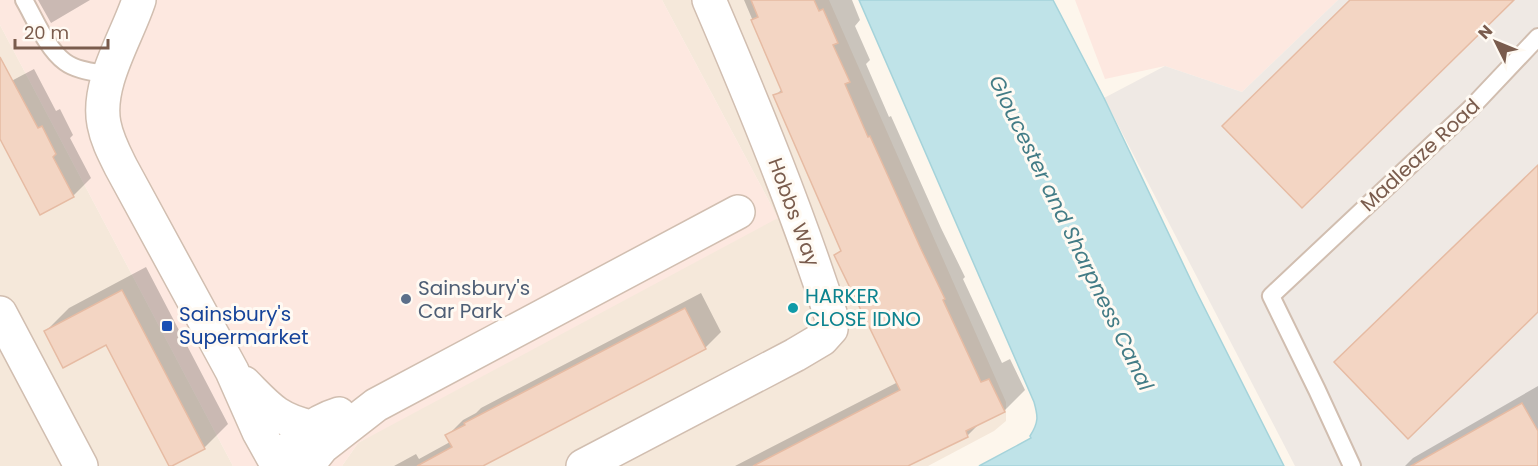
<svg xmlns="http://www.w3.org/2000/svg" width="1538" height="466" font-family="Poppins,sans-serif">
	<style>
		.residential { fill: #f5e8da }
		.commercial { fill: #fde8e0 }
		.industrial { fill: #efe9e4 }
		.water { fill: #bfe3e8; stroke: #a5d3da; stroke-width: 1.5 }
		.shadow { fill: #0003 }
		.building { fill: #f3d5c3; stroke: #e6bba3; stroke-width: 1.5 }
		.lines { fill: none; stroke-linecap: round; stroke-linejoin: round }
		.lane-casing { stroke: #d1beb0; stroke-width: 20 }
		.street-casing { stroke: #d1beb0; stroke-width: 36 }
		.lane { stroke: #fff; stroke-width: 16 }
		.street { stroke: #fff; stroke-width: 33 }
		.service-dot { fill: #5c6f8a; stroke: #fffaf3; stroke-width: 2 }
		.culture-dot { fill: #0f9aa8; stroke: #fffaf3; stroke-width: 2 }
		.transit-dot { fill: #1a4fb4; stroke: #fffaf3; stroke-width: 2 }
		.labels { text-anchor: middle; stroke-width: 6; stroke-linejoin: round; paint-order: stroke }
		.street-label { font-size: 20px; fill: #7a5c4d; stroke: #fffaf3 }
		.service-label { font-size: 20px; fill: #4e5e75; stroke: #fffaf3; text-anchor: start }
		.culture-label { font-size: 20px; fill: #0d838f; stroke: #fffaf3; text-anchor: start }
		.transit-label { font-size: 20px; fill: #164399; stroke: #fffaf3; text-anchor: start }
		.water-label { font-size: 21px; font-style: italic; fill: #437c86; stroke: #fffaf3 }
	</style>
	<rect width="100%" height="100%" fill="#fdf6ec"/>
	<path class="residential" d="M 662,0 L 829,0 L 1006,402 L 1006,421 L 994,431 L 928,466 L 342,466 L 358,443 L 770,203 Z
		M 0,25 L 233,466 L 0,466 Z"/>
	<path class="commercial" d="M 0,0 L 662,0 L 778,218 L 358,443 L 342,466 L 233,466 L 0,25 Z
		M 1075,0 L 1338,0 L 1242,92 L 1165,66 L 1105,79 Z"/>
	<path class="industrial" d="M 1338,0 L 1538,0 L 1538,466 L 1295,466 L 1104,98 L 1165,66 L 1242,92 Z"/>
	<path class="water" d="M 859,0 L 1053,0 L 1104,98 L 1196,291 L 1284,466 L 979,466 L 1031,438 L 1030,436 C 1039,422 1038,416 1034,402 Z"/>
	<path class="shadow" d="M 38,0 L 90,0 L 51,23 Z
		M 744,0 L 852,0 L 860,20 L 855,26 L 870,60 L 866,64 L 889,117 L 891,116 L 941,228 L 965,277 L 963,279 L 1002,363 L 1010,359 L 1025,390 L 1004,411 L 981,422 L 968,435 L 923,457 L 899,466 L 735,466 L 898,382 L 836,255 L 842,249 L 775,96 L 782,89 Z
		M 34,69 L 56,111 L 60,109 L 73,135 L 70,138 L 91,178 L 73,196 L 0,136 L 0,87 Z
		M 146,267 L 228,424 L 204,448 L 107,343 L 46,331 L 69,308 Z
		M 701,293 L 721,332 L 705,348 L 481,466 L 394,466 L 416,454 L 419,459 L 450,442 L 447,436 L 463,420 L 476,413 L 481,408 Z
		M 1538,386 L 1538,466 L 1405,466 L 1413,458 Z"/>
	<path class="building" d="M 751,0 L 814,0 L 819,11 L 823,9 L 838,43 L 833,45 L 850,82 L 845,84 L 868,137 L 870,136 L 921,249 L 945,299 L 943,300 L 981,382 L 989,379 L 1005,412 L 966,431 L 968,437 L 908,466 L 753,466 L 900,390 L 834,255 L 841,251 L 773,95 L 782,92 L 751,20 L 758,17 Z
		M 1350,0 L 1514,0 L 1302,208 L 1222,126 Z
		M 0,57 L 38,128 L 42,126 L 56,154 L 53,157 L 74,197 L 40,215 L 0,139 Z
		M 1538,165 L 1538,312 L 1408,439 L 1334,362 Z
		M 122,290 L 205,449 L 172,466 L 169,466 L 106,345 L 63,368 L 44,331 Z
		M 685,308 L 706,349 L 483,466 L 417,466 L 452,447 L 445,435 L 465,425 L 464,423 Z
		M 1522,403 L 1538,431 L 1538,466 L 1411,466 Z"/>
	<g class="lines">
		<g class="lane-casing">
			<path id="lane" d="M 24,0 C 35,19 47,49 65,62 C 77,71 95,72 110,75
				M 1352,466 L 1317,390 L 1271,296 L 1470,109 L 1538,37"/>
		</g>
		<g class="street-casing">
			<path id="street" d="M 139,0 C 127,37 96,84 104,124 C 107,140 114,153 121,167 L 232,371 L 259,432 L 278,466
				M 0,313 L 81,466
				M 244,383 C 268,407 276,419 311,427
				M 281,466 C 291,440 313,422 339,414
				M 307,466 L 322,447 L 376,405 L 738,212
				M 583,466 L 795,355 L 822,339 L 831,329 L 832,319 C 797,210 754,105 709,0"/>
		</g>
		<use href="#lane" class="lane"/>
		<use href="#street" class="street"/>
	</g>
	<circle class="service-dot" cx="406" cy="299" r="6"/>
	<circle class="culture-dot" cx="793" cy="308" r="6"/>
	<rect class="transit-dot" x="161" y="320" width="12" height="12" rx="3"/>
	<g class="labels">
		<g class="street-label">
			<text transform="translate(1420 155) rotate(-43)" y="7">Madleaze Road</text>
			<text transform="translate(794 212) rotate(70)" y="7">Hobbs Way</text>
		</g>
		<g class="service-label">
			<text x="418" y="295">Sainsbury's<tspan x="418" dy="23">Car Park</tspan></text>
		</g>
		<g class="culture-label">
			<text x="805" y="303">HARKER<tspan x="805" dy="23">CLOSE IDNO</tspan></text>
		</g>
		<g class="transit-label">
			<text x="179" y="321">Sainsbury's<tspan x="179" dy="23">Supermarket</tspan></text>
		</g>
		<g class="water-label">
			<text transform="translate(1071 233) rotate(64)" y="7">Gloucester and Sharpness Canal</text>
		</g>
	</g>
	<g transform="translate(1496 42) rotate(313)" stroke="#fffaf3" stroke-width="4.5" paint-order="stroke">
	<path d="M0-4.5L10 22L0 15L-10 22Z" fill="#7a5c4d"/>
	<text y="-9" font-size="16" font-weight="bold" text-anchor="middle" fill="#7a5c4d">N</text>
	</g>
	<path d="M15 39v9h93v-9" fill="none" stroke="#7a5c4d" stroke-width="3"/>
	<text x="24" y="39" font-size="18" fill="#7a5c4d" stroke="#fffaf3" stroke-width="4.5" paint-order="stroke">20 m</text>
</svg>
